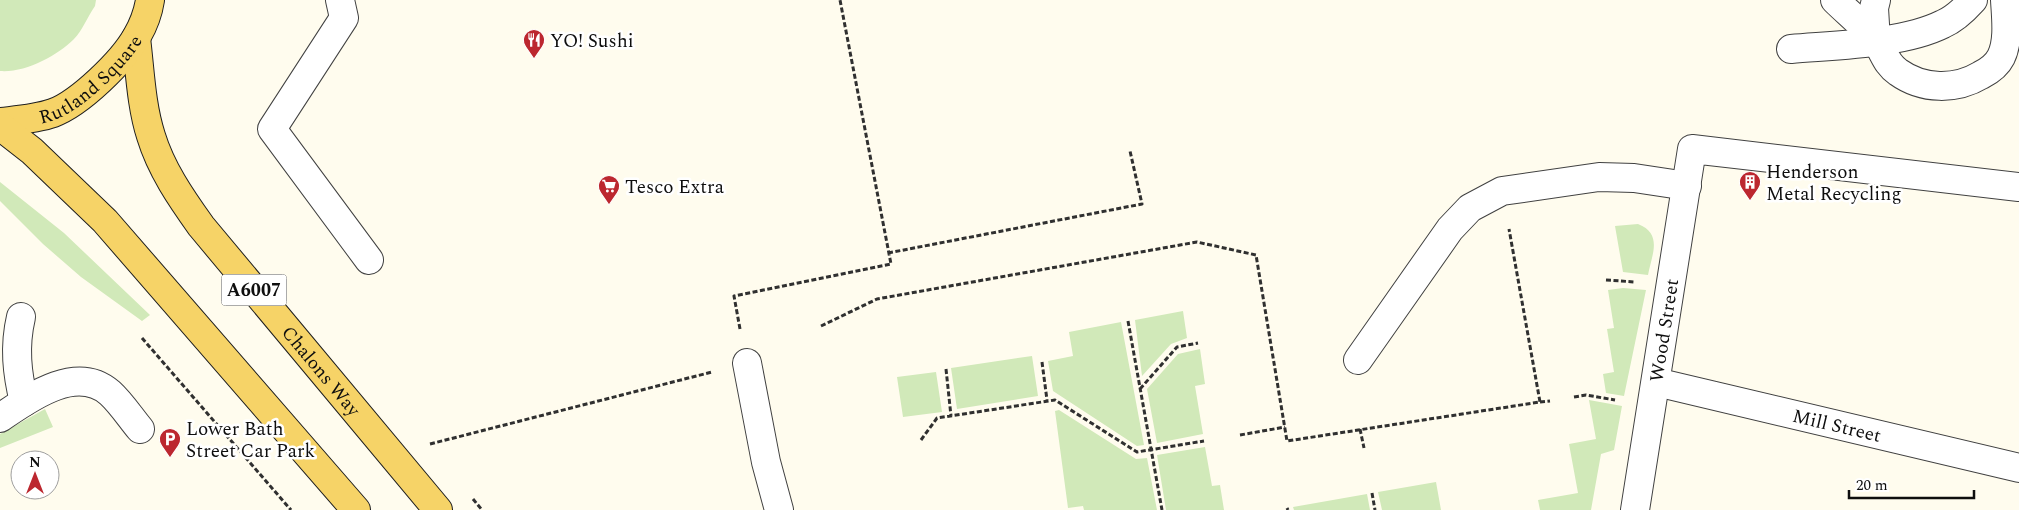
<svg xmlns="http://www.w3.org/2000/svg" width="2019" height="510" font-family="Spectral,serif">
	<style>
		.green { fill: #d1e9b9 }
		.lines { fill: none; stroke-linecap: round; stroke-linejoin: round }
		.minor-casing { stroke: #414141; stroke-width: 30 }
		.major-casing { stroke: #1f1f1f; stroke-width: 30 }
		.path { stroke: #303030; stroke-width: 3; stroke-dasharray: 5 2.5; stroke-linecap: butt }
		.minor { stroke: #fff; stroke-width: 28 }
		.major { stroke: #f6d367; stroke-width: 28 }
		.labels { text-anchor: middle; stroke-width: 5; stroke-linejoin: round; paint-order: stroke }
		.shield { fill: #fff; stroke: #565656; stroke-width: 1 }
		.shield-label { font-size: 18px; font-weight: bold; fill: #0e0e0e }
		.poi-label { font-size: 19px; fill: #0e0e0e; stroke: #fff; text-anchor: start }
		.street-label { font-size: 19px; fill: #0e0e0e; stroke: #fff }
	</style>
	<rect width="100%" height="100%" fill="#fffcee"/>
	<path class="green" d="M 0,0 L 96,0 L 95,6 C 88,16 82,31 74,39 C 57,56 25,73 0,71 Z
		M 0,182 L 64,233 L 150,315 L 142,321 L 81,277 L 43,244 L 0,201 Z
		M 1638,224 C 1663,234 1652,254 1648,275 L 1623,272 L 1615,226 Z
		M 1623,288 L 1646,290 L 1624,396 L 1606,393 L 1603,374 L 1614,372 L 1607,329 L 1614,328 L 1608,290 Z
		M 1183,311 L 1187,338 L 1171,344 L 1142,376 L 1135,320 Z
		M 1121,322 L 1144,445 L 1137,446 L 1053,391 L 1048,361 L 1073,356 L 1069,332 Z
		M 1200,349 L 1205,384 L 1195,386 L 1203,434 L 1157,443 L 1147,389 L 1178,354 Z
		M 1032,356 L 1038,396 L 957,409 L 951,368 Z
		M 936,372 L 942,412 L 903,417 L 897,377 Z
		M 1589,400 L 1622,406 L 1614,450 L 1601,454 L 1591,510 L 1540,510 L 1538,500 L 1578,493 L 1569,444 L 1596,439 Z
		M 45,409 L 53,427 L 0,448 L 0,434 Z
		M 1059,410 L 1136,459 L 1147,458 L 1157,510 L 1084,510 L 1083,506 L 1068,508 L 1055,411 Z
		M 1205,447 L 1212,486 L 1220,485 L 1224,510 L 1166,510 L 1157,455 Z
		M 1436,482 L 1441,510 L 1382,510 L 1378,492 Z
		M 1367,494 L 1370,510 L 1294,510 L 1293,507 Z"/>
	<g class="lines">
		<g class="minor-casing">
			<g id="minor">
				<path d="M 340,0 L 344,18 L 272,129 L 369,260"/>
				<path d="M 1835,0 C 1848,13 1865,26 1876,41 C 1884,52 1886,64 1898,72 C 1923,90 1956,90 1981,75 C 1989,71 1997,65 2001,57 C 2009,41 2006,18 2005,0"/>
				<path d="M 1876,41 L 1874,8 L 1876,0"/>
				<path d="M 1791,49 C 1836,45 1903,44 1943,24 C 1955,19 1964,10 1973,0"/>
				<path d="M 21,317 C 14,347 17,373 24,402"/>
				<path d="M 1358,360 L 1450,229 L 1470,208 L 1502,191 L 1599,177 L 1634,178 L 1687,186"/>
				<path d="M 747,363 L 766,462 L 779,510"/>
				<path id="s1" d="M 1656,382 L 2019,468"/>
				<path d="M 0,418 C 28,399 76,363 110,393 C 121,403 130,417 140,429"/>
				<path id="s2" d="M 1635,510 L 1692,149 L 2019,187"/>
			</g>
		</g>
		<g class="major-casing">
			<g id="major">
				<path id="s3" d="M 136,38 C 140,70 141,105 151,136 C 161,169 181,198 201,226 L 438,510"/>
				<path id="s4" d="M 0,122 C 18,120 36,119 53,113 C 80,103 123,61 137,36 C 144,24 148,13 150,0"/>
				<path d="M 0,126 L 32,151 L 105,221 L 356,510"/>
			</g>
		</g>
		<path class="path" d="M 888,253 L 1142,204 L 1130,151
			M 1606,280 L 1635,282
			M 1128,321 L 1162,510
			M 821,326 L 877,299 L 1197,242 L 1256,255 L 1287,441 L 1540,402 L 1509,229
			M 740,329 L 734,296 L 891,264 L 840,0
			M 142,338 L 291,510
			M 1042,362 L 1047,400
			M 946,369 L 951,416
			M 1140,389 L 1177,347 L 1198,343
			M 1574,397 L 1586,395 L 1615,400
			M 1540,402 L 1550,401
			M 1360,429 L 1364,448
			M 1240,435 L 1285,427
			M 921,440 L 937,418 L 1055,400 L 1137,452 L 1204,441
			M 430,444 L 712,372
			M 1372,493 L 1375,510
			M 473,499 L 482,510
			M 1287,508 L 1288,510"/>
		<use href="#minor" class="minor"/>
		<use href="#major" class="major"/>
	</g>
	<defs>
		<g id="restaurant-pin" transform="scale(1.125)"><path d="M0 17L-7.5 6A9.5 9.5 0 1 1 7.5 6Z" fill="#bc272f" stroke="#fff"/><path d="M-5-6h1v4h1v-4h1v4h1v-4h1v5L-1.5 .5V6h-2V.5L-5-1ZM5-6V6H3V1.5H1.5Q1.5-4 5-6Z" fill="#fff"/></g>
		<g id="building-pin" transform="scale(1.125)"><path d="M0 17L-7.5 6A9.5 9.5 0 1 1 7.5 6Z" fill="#bc272f" stroke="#fff"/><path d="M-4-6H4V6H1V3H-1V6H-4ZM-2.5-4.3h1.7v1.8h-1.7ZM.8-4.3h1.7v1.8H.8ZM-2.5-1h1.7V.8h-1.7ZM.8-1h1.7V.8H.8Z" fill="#fff"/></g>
		<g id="supermarket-pin" transform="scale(1.125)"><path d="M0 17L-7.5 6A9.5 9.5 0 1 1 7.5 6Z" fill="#bc272f" stroke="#fff"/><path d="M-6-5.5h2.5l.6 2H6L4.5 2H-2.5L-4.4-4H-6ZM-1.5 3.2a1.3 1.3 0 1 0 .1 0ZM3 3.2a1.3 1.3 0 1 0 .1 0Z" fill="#fff"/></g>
		<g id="parking-pin" transform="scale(1.125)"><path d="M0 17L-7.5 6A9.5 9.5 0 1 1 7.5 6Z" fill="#bc272f" stroke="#fff"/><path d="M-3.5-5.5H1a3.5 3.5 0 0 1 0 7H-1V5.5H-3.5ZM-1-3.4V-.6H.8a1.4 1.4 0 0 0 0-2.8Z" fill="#fff"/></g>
	</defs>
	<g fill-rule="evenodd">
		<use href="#restaurant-pin" x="534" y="40"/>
		<use href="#building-pin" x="1750" y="182"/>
		<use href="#supermarket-pin" x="609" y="186"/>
		<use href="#parking-pin" x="170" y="439"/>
	</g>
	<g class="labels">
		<rect class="shield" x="221.5" y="274.5" width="65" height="31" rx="4"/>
		<g class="shield-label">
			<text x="254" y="296">A6007</text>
		</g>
		<g class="poi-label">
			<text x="550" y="47">YO! Sushi</text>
			<text x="1766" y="178">Henderson<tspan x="1766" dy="22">Metal Recycling</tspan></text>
			<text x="625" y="193">Tesco Extra</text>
			<text x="186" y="435">Lower Bath<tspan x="186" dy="22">Street Car Park</tspan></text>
		</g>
		<g class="street-label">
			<text dy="7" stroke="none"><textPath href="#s4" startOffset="104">Rutland Square</textPath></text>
			<text dy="7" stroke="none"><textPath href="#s2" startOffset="182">Wood Street</textPath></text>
			<text dy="7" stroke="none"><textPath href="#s3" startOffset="391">Chalons Way</textPath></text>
			<text dy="7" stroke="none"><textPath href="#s1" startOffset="186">Mill Street</textPath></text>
		</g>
	</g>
	<g transform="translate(35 475)"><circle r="24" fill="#ffffff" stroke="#9f9f9f"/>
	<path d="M0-4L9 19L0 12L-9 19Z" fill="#bc272f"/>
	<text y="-8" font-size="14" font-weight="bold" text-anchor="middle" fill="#0e0e0e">N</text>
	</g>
	<path d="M1849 490v8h125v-8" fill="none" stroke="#0e0e0e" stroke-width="2.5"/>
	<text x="1856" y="490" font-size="15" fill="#0e0e0e" stroke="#ffffff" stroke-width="4" paint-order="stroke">20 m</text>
</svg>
